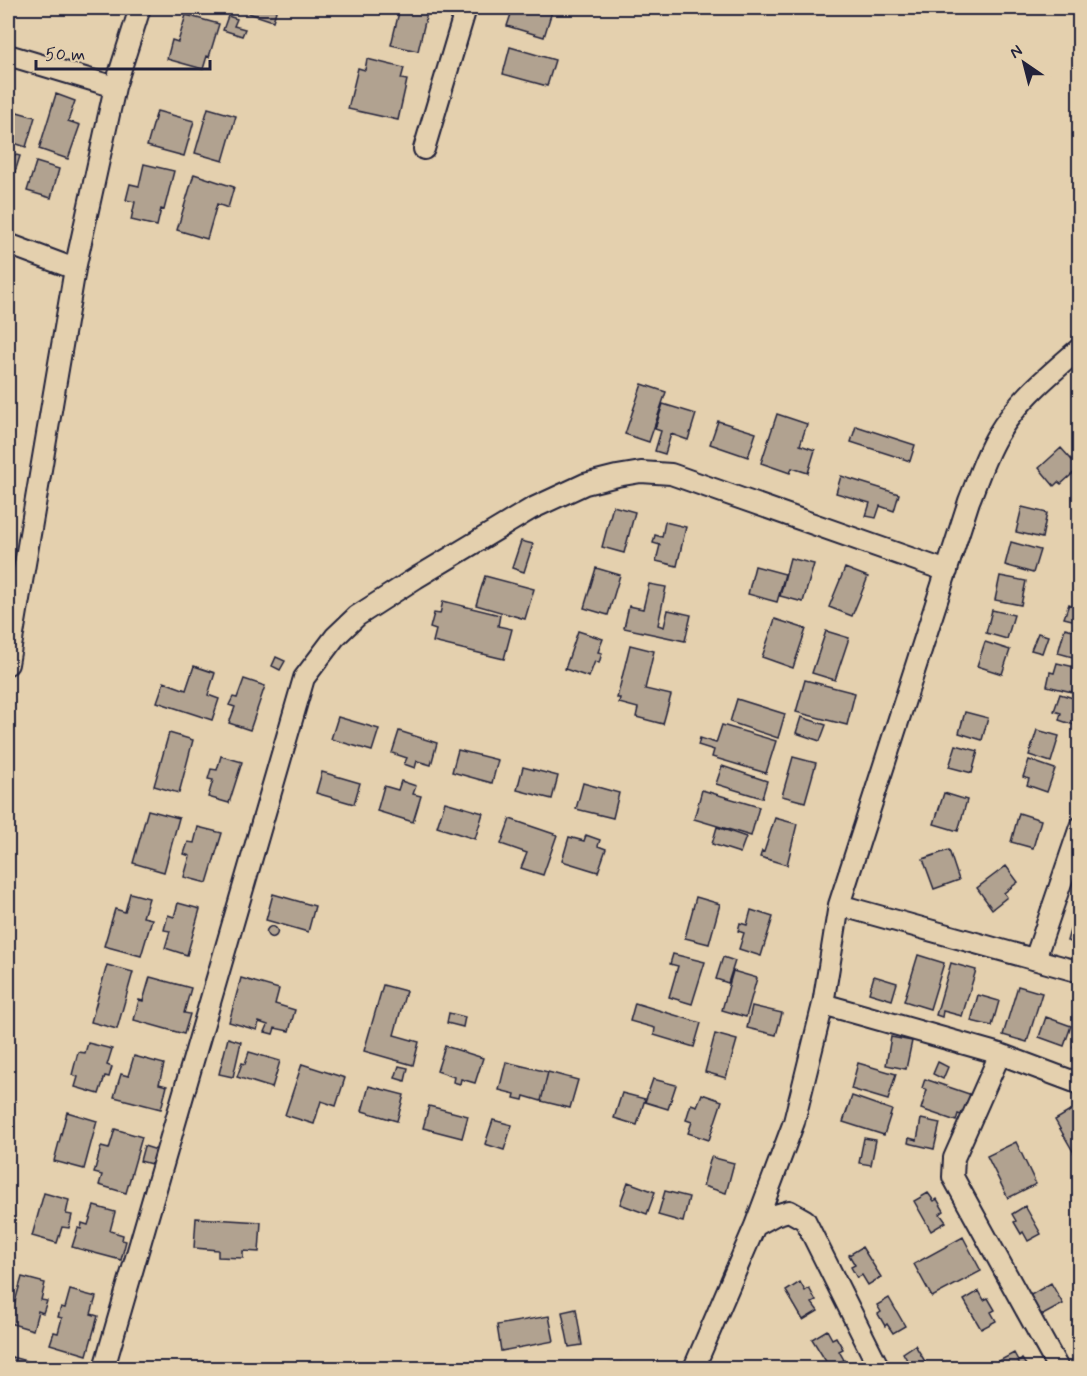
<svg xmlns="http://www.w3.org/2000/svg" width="1087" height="1376" font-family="Mynerve,sans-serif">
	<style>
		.building { fill: #b1a290; stroke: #22223b; stroke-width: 1.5 }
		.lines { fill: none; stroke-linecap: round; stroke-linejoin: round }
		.minor-casing { stroke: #22223b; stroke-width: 24 }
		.minor { stroke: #e4d0ae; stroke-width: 20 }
	</style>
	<rect width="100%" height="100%" fill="#e4d0ae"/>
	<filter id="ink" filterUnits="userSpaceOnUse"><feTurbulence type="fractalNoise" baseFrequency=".0167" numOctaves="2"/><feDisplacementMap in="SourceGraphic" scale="12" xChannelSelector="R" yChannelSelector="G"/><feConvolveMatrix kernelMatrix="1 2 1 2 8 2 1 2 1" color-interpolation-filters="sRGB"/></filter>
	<g filter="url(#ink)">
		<path class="building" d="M 233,8 L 277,8 L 273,21 Z
			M 400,8 L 428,9 L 418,51 L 391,45 Z
			M 513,8 L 553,8 L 544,37 L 507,26 Z
			M 186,15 L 219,24 L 209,57 L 207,56 L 203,69 L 167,59 L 172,40 L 178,42 Z
			M 228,16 L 237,19 L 234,26 L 245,29 L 242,36 L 223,30 Z
			M 510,47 L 555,60 L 547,86 L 503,74 Z
			M 367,59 L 404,68 L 401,79 L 407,80 L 398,120 L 348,109 L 358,68 L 365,70 Z
			M 56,94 L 75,101 L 68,121 L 80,125 L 68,159 L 39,149 Z
			M 208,108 L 236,116 L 223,161 L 195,153 Z
			M 10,110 L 35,117 L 26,147 L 8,141 L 8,118 Z
			M 157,111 L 194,121 L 184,156 L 147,146 Z
			M 8,153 L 20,156 L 10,188 L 8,187 Z
			M 36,162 L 59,169 L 51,198 L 27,191 Z
			M 144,164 L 174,171 L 164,210 L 161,209 L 157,226 L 131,220 L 135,202 L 126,200 L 130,184 L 139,186 Z
			M 194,174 L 234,187 L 228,208 L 217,204 L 207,239 L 177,230 Z
			M 642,384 L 666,392 L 649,442 L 625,434 Z
			M 663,404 L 696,414 L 688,440 L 671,434 L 665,454 L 655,451 L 661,431 L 655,429 Z
			M 777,414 L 807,424 L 800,445 L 815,450 L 808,473 L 792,468 L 790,473 L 761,463 Z
			M 718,421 L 756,433 L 748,457 L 710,444 Z
			M 856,426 L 915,445 L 910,461 L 851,442 Z
			M 1061,448 L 1079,468 L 1061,484 L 1058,482 L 1054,486 L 1039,468 Z
			M 841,476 L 899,494 L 894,511 L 880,506 L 876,518 L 866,516 L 870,503 L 836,493 Z
			M 613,506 L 635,512 L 624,553 L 602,547 Z
			M 1022,507 L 1047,513 L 1042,538 L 1016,532 Z
			M 665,522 L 686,527 L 677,566 L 656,561 L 660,545 L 653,543 L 655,535 L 662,537 Z
			M 521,541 L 533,544 L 524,572 L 512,568 Z
			M 1011,542 L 1040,550 L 1033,573 L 1005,565 Z
			M 790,558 L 814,564 L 803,602 L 780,596 Z
			M 755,566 L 785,574 L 777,602 L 748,594 Z
			M 596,568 L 620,575 L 608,615 L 584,608 Z
			M 845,568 L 868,577 L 852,616 L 829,607 Z
			M 485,576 L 534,589 L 525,619 L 476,605 Z
			M 1000,576 L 1026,581 L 1021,605 L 995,600 Z
			M 649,584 L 666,587 L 658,625 L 664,627 L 668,610 L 691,615 L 685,641 L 624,628 L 629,606 L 643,609 Z
			M 443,601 L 500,615 L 498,626 L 512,629 L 504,659 L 433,642 L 436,630 L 430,628 L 434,613 L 440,614 Z
			M 1069,604 L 1080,608 L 1080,622 L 1064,618 Z
			M 992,610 L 1014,615 L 1007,639 L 986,633 Z
			M 775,619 L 806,629 L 793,668 L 762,657 Z
			M 1065,628 L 1080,632 L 1080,659 L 1058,653 Z
			M 578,631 L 603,639 L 598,652 L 602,653 L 599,663 L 595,661 L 589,677 L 565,669 Z
			M 826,631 L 849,638 L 835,680 L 812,673 Z
			M 1038,633 L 1048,636 L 1042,653 L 1031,650 Z
			M 985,642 L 1010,650 L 1002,674 L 977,666 Z
			M 630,645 L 654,651 L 645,689 L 671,695 L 663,724 L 636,717 L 638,708 L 619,703 L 620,698 L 617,698 Z
			M 276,657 L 285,661 L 280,670 L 272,666 Z
			M 1057,663 L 1079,668 L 1072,692 L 1047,686 L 1050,672 L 1054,673 Z
			M 194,666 L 215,673 L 208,695 L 219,699 L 212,720 L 157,702 L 164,682 L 186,690 Z
			M 244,679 L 265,686 L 250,730 L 229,723 L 235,707 L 229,705 L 233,697 L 237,698 Z
			M 805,680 L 855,693 L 847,725 L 796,712 Z
			M 1060,694 L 1080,700 L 1080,719 L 1077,726 L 1059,720 L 1061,713 L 1054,711 Z
			M 737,699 L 785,714 L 778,738 L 730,722 Z
			M 965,712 L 988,718 L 982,740 L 959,733 Z
			M 338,717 L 379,729 L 372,751 L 331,739 Z
			M 801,717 L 826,725 L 820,741 L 796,733 Z
			M 722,725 L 776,741 L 766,773 L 712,757 L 714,750 L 698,745 L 700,738 L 716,743 Z
			M 1037,730 L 1059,736 L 1051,762 L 1029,755 Z
			M 399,731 L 437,743 L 431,765 L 417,761 L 415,768 L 404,764 L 407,758 L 392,753 Z
			M 169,733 L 193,740 L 179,793 L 154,786 Z
			M 956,745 L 978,751 L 972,773 L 949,767 Z
			M 458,750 L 498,760 L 492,783 L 452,772 Z
			M 221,756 L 242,762 L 229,803 L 208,797 L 213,780 L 208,779 L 211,769 L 217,770 Z
			M 793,757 L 816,763 L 805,802 L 782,796 Z
			M 1029,760 L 1055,769 L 1047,792 L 1027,785 L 1029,779 L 1023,777 Z
			M 722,766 L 767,781 L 762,798 L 716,784 Z
			M 523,767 L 558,776 L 552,799 L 517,790 Z
			M 322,772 L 360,783 L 354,804 L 316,793 Z
			M 401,781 L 416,786 L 413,794 L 421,796 L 413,822 L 377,811 L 384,786 L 398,790 Z
			M 583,783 L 619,793 L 613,818 L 576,809 Z
			M 702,790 L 759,807 L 751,836 L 694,819 Z
			M 944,793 L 967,800 L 958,831 L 934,824 Z
			M 445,802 L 483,813 L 475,839 L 437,827 Z
			M 148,810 L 179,818 L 164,872 L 133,863 Z
			M 1019,813 L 1041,820 L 1033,848 L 1011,842 Z
			M 775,818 L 797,824 L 787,865 L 760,857 L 762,851 L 764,852 Z
			M 510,819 L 557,835 L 543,875 L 521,868 L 527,853 L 501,844 Z
			M 198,827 L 222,833 L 207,883 L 184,877 L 190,856 L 184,854 L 188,842 L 194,843 Z
			M 717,827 L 746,837 L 740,853 L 712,844 Z
			M 586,835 L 600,840 L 598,846 L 606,849 L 598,872 L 562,861 L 569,837 L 584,841 Z
			M 949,850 L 959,880 L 934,889 L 923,859 Z
			M 1006,866 L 1018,882 L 1004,893 L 1007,897 L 992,909 L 977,888 Z
			M 130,893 L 149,898 L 143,917 L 152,919 L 141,956 L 104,946 L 115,909 L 125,912 Z
			M 273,894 L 315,906 L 308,932 L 266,920 Z
			M 696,897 L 720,904 L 709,944 L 685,938 Z
			M 1079,898 L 1080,898 L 1080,944 L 1067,941 Z
			M 178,903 L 200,909 L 187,955 L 165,948 L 170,931 L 164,930 L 168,915 L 174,917 Z
			M 751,910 L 773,917 L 761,956 L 739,949 L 744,933 L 738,931 L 740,923 L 747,925 Z
			M266.5 932a5.5 5.5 0 1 1 11 0a5.5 5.5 0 1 1-11 0Z
			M 673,954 L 705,962 L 692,1004 L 669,997 L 678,966 L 670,964 Z
			M 918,955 L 944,963 L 930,1009 L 904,1001 Z
			M 723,957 L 735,961 L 728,983 L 716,979 Z
			M 951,963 L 976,970 L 962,1016 L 943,1011 L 942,1017 L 936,1015 Z
			M 107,965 L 133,972 L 117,1029 L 91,1022 Z
			M 733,971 L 757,978 L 746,1017 L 722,1010 Z
			M 874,976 L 897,983 L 892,1000 L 869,993 Z
			M 150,977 L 191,988 L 184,1013 L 190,1014 L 184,1034 L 134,1020 L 139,1000 L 143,1001 Z
			M 241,978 L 279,989 L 275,1004 L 295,1010 L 289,1031 L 275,1028 L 273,1034 L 265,1032 L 268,1025 L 259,1022 L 257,1030 L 229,1022 Z
			M 383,985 L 406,991 L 394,1035 L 419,1042 L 413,1065 L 364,1051 Z
			M 1018,986 L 1042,993 L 1027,1042 L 1003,1035 Z
			M 978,995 L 999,1001 L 992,1026 L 971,1021 Z
			M 635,1003 L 701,1023 L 694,1047 L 654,1035 L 655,1028 L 630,1021 Z
			M 752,1006 L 782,1013 L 776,1035 L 747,1028 Z
			M 449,1013 L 465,1017 L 463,1027 L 447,1023 Z
			M 1046,1017 L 1071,1026 L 1064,1046 L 1039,1037 Z
			M 1078,1029 L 1080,1030 L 1080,1049 L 1073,1047 Z
			M 715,1034 L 737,1040 L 726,1078 L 705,1072 Z
			M 891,1037 L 912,1041 L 906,1069 L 886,1065 Z
			M 228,1038 L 241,1042 L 233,1077 L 219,1074 Z
			M 88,1043 L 112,1049 L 107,1065 L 112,1067 L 109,1077 L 105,1076 L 99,1094 L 75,1087 L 78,1077 L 72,1075 L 78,1052 L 85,1053 Z
			M 445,1046 L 483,1058 L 475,1083 L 461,1079 L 460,1084 L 453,1082 L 454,1077 L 437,1071 Z
			M 249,1052 L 280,1061 L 272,1088 L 237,1077 L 242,1063 L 245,1064 Z
			M 134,1056 L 164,1064 L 159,1084 L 167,1086 L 161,1109 L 114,1097 L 121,1074 L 128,1076 Z
			M 506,1062 L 548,1072 L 541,1101 L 524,1096 L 523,1100 L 514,1098 L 515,1094 L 499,1090 Z
			M 938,1062 L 948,1067 L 943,1079 L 933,1074 Z
			M 858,1063 L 896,1074 L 888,1100 L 851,1089 Z
			M 302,1064 L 345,1078 L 336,1106 L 321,1101 L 314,1124 L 285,1115 Z
			M 399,1066 L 408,1068 L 405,1081 L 395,1078 Z
			M 548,1072 L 578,1080 L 570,1108 L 541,1101 Z
			M 653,1079 L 676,1085 L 668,1109 L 645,1102 Z
			M 925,1079 L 978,1097 L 970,1118 L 958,1114 L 956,1121 L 921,1109 L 927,1090 L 922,1088 Z
			M 369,1086 L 404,1095 L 397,1121 L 362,1111 Z
			M 622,1093 L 645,1099 L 637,1125 L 614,1118 Z
			M 702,1094 L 722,1101 L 709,1140 L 688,1133 L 692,1122 L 686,1120 L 691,1104 L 697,1106 Z
			M 852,1096 L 892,1110 L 884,1135 L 843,1122 Z
			M 1080,1105 L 1080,1150 L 1074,1153 L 1055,1120 Z
			M 429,1106 L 468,1116 L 462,1138 L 423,1128 Z
			M 67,1112 L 97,1121 L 84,1169 L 54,1161 Z
			M 921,1119 L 940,1123 L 934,1149 L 908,1143 L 909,1138 L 917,1140 Z
			M 493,1120 L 512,1125 L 504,1150 L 485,1144 Z
			M 115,1129 L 142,1137 L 126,1193 L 99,1185 L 102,1175 L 94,1173 L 101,1147 L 109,1149 Z
			M 864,1138 L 876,1140 L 871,1165 L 859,1163 Z
			M 1016,1142 L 1036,1184 L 1008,1198 L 987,1156 Z
			M 144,1146 L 160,1151 L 155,1165 L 140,1161 Z
			M 711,1157 L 734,1163 L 726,1193 L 703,1186 Z
			M 628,1182 L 655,1192 L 647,1214 L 620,1204 Z
			M 665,1191 L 689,1197 L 683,1222 L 658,1215 Z
			M 44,1193 L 69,1200 L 66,1214 L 72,1215 L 69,1228 L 62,1227 L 57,1243 L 32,1236 Z
			M 928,1193 L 934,1201 L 937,1199 L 944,1211 L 940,1214 L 946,1222 L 931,1231 L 914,1201 Z
			M 94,1206 L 115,1212 L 110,1231 L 123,1235 L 122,1240 L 126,1241 L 121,1260 L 72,1247 L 78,1228 L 81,1229 L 82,1223 L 88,1225 Z
			M 1025,1206 L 1041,1234 L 1028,1241 L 1023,1232 L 1021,1234 L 1014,1222 L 1016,1221 L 1012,1214 Z
			M 196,1218 L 261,1222 L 259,1252 L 243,1251 L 243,1258 L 218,1257 L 218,1250 L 194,1248 Z
			M 963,1237 L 981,1271 L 932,1297 L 914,1264 Z
			M 862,1247 L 881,1277 L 868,1285 L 862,1275 L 857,1278 L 851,1267 L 855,1265 L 849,1255 Z
			M 22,1277 L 45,1283 L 41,1300 L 47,1301 L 43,1313 L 38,1311 L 33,1330 L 9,1323 Z
			M 800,1282 L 805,1291 L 809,1288 L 816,1301 L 812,1303 L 818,1311 L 803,1320 L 786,1291 Z
			M 1051,1283 L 1063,1304 L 1041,1316 L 1029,1296 Z
			M 70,1290 L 96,1297 L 91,1314 L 98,1316 L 87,1355 L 50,1344 L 54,1332 L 58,1333 L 62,1318 L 58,1317 L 61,1307 L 65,1308 Z
			M 979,1291 L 984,1300 L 988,1298 L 995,1310 L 991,1312 L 996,1321 L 981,1329 L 964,1300 Z
			M 889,1298 L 905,1326 L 893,1333 L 887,1324 L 885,1326 L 878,1314 L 881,1312 L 877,1305 Z
			M 576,1309 L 582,1345 L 569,1347 L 562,1312 Z
			M 549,1316 L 554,1341 L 501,1351 L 497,1325 Z
			M 1080,1321 L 1080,1344 L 1074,1334 L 1076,1332 L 1072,1325 Z
			M 827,1330 L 832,1339 L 836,1337 L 843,1349 L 839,1351 L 844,1360 L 830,1368 L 812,1339 Z
			M 915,1345 L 929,1368 L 908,1368 L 904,1361 L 907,1360 L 903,1353 Z
			M 1014,1353 L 1019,1362 L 1022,1359 L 1028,1368 L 1003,1368 L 999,1361 Z
			M 8,1356 L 30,1362 L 29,1368 L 8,1368 Z
			M 547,1362 L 548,1368 L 535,1368 L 534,1365 Z
			M 621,1363 L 622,1368 L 582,1368 Z"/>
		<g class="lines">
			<g class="minor-casing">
				<path id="minor" d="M 8,55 L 115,87
					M 424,149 L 466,8
					M 8,244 L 75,269
					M 8,664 L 75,269 L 115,87 L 140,8
					M 839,905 L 1080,972
					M 1035,959 L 1080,827
					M 823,1004 L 1000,1054 L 1080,1084
					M 1000,1054 L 954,1158 L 953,1177 L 1058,1368
					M 755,1226 L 775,1215 L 789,1211 L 805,1220 L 879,1368
					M 104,1368 L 304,678 L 335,637 L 357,616 L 416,578 L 531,509 L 585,484 L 617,476 L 641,472 L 671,474 L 947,571
					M 694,1368 L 755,1226 L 794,1122 L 823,1004 L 839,905 L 969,501 C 978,479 985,456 997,436 C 1017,401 1049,375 1080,348"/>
			</g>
			<use href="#minor" class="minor"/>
		</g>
	</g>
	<rect width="1087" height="1376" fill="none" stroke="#e4d0ae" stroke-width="30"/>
	<rect x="15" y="15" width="1057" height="1346" fill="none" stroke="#22223b" stroke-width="2" filter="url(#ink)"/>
	<g transform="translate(1024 63) rotate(325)" stroke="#e4d0ae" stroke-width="4.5" paint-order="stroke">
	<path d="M0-4.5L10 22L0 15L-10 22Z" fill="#22223b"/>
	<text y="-9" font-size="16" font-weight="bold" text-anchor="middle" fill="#22223b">N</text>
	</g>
	<path d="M36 60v9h174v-9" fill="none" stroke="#22223b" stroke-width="3"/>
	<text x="45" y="60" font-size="18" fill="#22223b" stroke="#e4d0ae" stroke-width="4.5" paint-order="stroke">50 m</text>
</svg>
